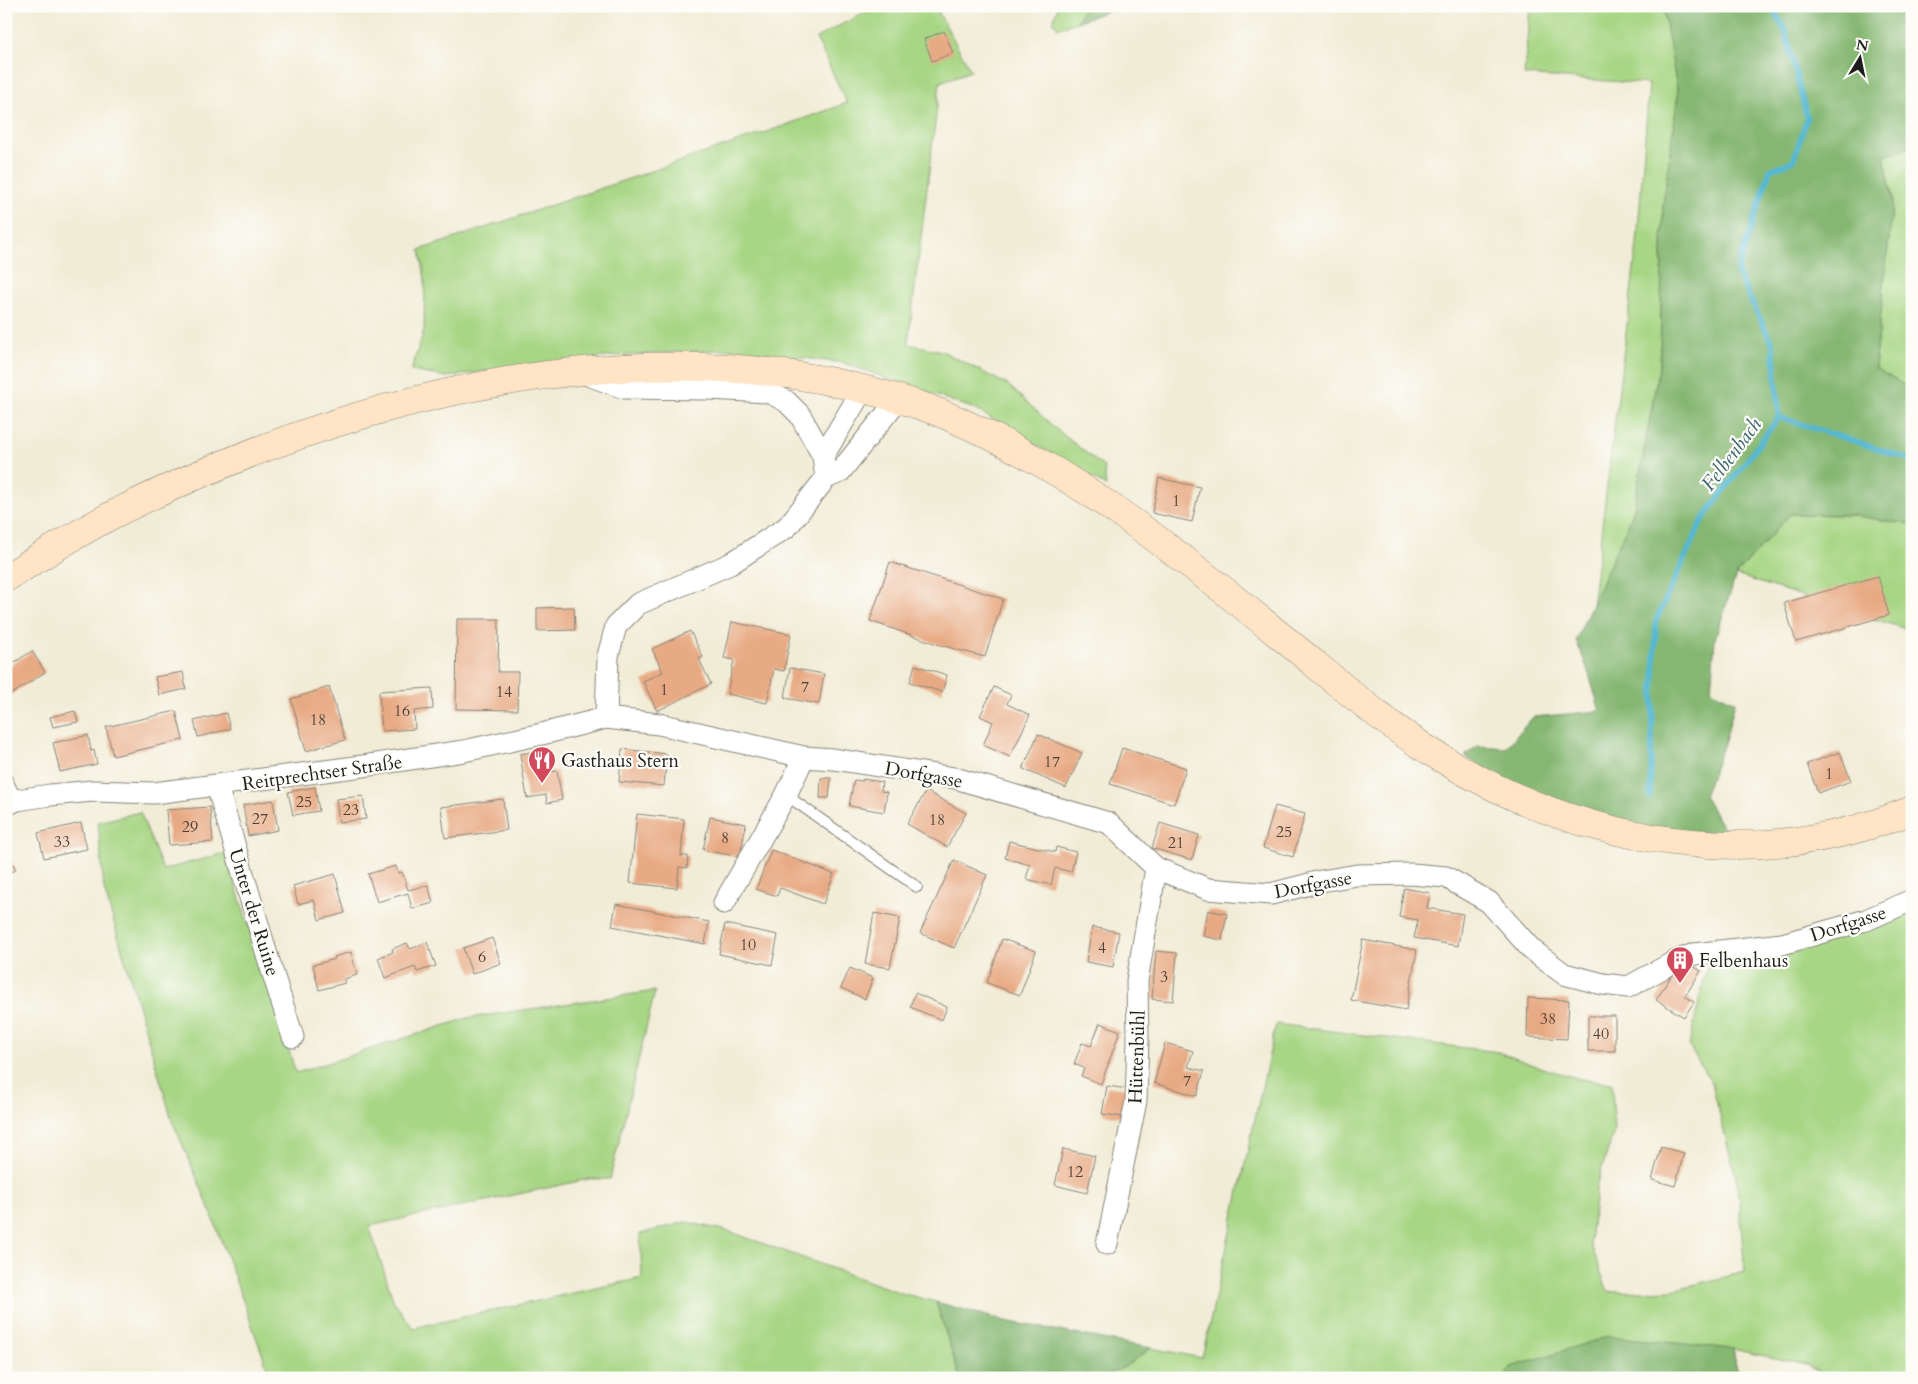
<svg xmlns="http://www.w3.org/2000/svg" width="1918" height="1384" font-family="Cardo,serif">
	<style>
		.green { fill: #a7d684; stroke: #627950 }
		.forest { fill: #85b772; stroke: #506a47 }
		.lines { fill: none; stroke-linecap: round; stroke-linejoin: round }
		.stream { stroke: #53b7d2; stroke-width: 5.5 }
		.building { fill: #e8aa84 }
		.service-casing { stroke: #868479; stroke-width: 12 }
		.minor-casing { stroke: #868479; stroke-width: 23 }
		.secondary-casing { stroke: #868479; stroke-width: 29 }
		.service { stroke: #fff; stroke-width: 10 }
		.minor { stroke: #fff; stroke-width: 21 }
		.secondary { stroke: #ffe4c6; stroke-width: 28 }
		.labels { text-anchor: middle; stroke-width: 4.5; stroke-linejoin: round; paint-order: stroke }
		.number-label { font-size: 16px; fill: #4f4036 }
		.poi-label { font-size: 19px; fill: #1c1c1c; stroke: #fdfcf7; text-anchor: start }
		.street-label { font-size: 19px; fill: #1c1c1c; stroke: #fdfcf7 }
		.water-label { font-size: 20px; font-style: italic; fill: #35626e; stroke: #fdfcf7 }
	</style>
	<rect width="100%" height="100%" fill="#fdfcf7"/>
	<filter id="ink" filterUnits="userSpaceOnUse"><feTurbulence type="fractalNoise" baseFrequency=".02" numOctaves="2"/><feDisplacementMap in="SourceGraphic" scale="10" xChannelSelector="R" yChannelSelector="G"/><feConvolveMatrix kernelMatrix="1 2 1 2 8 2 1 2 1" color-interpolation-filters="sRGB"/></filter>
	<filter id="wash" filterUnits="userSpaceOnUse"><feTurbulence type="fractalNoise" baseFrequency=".0096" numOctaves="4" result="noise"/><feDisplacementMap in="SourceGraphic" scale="20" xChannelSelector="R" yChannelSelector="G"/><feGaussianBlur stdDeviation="1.12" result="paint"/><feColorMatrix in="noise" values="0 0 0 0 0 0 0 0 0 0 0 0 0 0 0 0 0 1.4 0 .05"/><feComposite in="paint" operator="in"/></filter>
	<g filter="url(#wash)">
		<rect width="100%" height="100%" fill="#f1ecd6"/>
		<path class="green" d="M 877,6 L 935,6 L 971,71 L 940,82 L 908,344 L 942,351 L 1008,385 L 1056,429 L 1104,467 L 1106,486 L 975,409 L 843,363 L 733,349 L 614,356 L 486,371 L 447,377 L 411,371 L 424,330 L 425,279 L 420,250 L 772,130 L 847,103 L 816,38 Z
			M 1058,6 L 1085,6 L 1077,22 L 1058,28 L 1053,22 Z
			M 1530,6 L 1663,6 L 1678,94 L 1663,205 L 1660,362 L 1633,513 L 1592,606 L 1637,244 L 1649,84 L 1524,75 Z
			M 1895,6 L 1912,6 L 1912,34 Z
			M 1912,147 L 1912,390 L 1875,368 L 1893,200 L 1884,155 Z
			M 1790,514 L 1851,515 L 1912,525 L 1912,631 L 1736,575 Z
			M 140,812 L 163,870 L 225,853 L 296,1073 L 468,1018 L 655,991 L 610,1179 L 589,1179 L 369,1226 L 394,1302 L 413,1328 L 642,1278 L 640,1234 L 686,1222 L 728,1231 L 901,1293 L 936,1302 L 960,1378 L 271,1378 L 209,1207 L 172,1120 L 104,889 L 98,822 Z
			M 1912,908 L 1912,1378 L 1829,1378 L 1806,1365 L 1733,1349 L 1738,1378 L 1101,1378 L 1126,1366 L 1151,1348 L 1202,1358 L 1276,1024 L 1498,1052 L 1542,1068 L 1580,1079 L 1612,1083 L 1614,1132 L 1597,1183 L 1590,1242 L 1608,1292 L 1672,1290 L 1745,1272 L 1737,1182 L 1712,1084 L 1689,1046 L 1707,966 L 1833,939 Z"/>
		<path class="forest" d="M 1085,6 L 1121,6 L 1077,22 Z
			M 1663,6 L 1895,6 L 1912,34 L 1912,147 L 1884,155 L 1893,200 L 1875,368 L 1912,390 L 1912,525 L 1851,515 L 1790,514 L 1736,575 L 1715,639 L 1711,690 L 1735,702 L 1725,741 L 1704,796 L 1727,834 L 1646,829 L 1502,781 L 1465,756 L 1477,746 L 1506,748 L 1533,717 L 1600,711 L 1587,668 L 1576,640 L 1633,513 L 1660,362 L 1663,205 L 1678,94 Z
			M 936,1302 L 1005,1321 L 1151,1348 L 1126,1366 L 1101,1378 L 960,1378 Z
			M 1609,1336 L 1733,1349 L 1738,1378 L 1504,1378 L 1511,1367 Z"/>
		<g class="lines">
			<path class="stream" d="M 1779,417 L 1912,460
				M 1650,797 L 1656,620 L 1703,519 L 1779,417 L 1773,345 L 1737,272 L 1770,170 L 1793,161 L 1807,118 L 1785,30 L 1771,6"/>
		</g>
		<g id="blocks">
			<path class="building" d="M 944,31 L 953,53 L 932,61 L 924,39 Z
				M 1159,478 L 1200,487 L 1192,522 L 1152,513 Z
				M 890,562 L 1003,599 L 985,657 L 940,645 L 870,621 Z
				M 1878,576 L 1889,615 L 1796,642 L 1784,603 Z
				M 574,607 L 575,630 L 537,631 L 537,608 Z
				M 457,619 L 499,619 L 498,672 L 518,672 L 517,710 L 456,709 Z
				M 732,622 L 791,634 L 784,671 L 774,669 L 767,703 L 727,694 L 734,660 L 724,658 Z
				M 690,631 L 703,657 L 699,659 L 711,684 L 657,711 L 643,681 L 663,672 L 652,649 Z
				M 32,651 L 45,672 L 6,698 L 6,668 Z
				M 915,665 L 947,675 L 942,692 L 910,682 Z
				M 790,668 L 824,674 L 819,704 L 785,698 Z
				M 183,672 L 186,689 L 159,695 L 155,677 Z
				M 329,687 L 345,740 L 306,751 L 291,699 Z
				M 994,687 L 1011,695 L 1007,704 L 1030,715 L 1010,757 L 983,745 L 993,722 L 980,716 Z
				M 432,688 L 433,709 L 414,711 L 415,729 L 382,731 L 379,691 Z
				M 75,711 L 78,722 L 53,727 L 50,717 Z
				M 176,711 L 183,740 L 113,756 L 106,727 Z
				M 226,713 L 230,729 L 198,737 L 194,721 Z
				M 1038,734 L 1082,753 L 1066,788 L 1023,769 Z
				M 88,735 L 91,751 L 94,750 L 97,764 L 60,772 L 53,743 Z
				M 1122,748 L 1186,768 L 1174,804 L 1110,784 Z
				M 548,749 L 551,772 L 557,771 L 562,800 L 547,803 L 546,795 L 527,798 L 520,754 Z
				M 622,749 L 667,754 L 664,786 L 619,782 Z
				M 1840,752 L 1851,781 L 1818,793 L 1807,764 Z
				M 821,778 L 831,778 L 829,798 L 820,798 Z
				M 863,779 L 882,782 L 881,791 L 887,792 L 884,812 L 849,806 L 854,780 L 863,781 Z
				M 315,787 L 319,811 L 293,815 L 288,792 Z
				M 926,791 L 966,813 L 947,847 L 907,824 Z
				M 363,796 L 366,819 L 339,822 L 336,799 Z
				M 503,799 L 507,830 L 445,838 L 441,807 Z
				M 273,800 L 278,830 L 248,836 L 243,805 Z
				M 1275,806 L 1305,814 L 1293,857 L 1263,848 Z
				M 210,807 L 213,842 L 169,845 L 166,810 Z
				M 637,814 L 684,819 L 681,856 L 688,856 L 687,868 L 679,867 L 677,888 L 630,883 Z
				M 710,817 L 746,824 L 740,857 L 703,850 Z
				M 81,823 L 87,849 L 44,858 L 38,833 Z
				M 1160,823 L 1199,835 L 1192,860 L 1152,848 Z
				M 1009,841 L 1055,852 L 1056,847 L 1076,852 L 1071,872 L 1055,868 L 1051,885 L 1026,879 L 1030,865 L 1005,858 Z
				M 6,850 L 16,870 L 6,874 Z
				M 771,850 L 834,874 L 823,904 L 780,888 L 777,896 L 756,889 Z
				M 954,860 L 987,875 L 954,948 L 920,933 Z
				M 396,866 L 398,873 L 402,872 L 408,890 L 428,885 L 433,903 L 412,909 L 408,893 L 377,902 L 368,874 Z
				M 335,874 L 345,913 L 319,920 L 314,900 L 298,904 L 293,886 Z
				M 1404,888 L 1430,893 L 1427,908 L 1463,914 L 1458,946 L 1414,938 L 1418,920 L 1399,917 Z
				M 616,904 L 709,922 L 705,944 L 612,926 Z
				M 1208,910 L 1227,914 L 1222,940 L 1203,936 Z
				M 874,913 L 900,918 L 890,968 L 865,964 Z
				M 725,924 L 778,935 L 772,965 L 719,954 Z
				M 1092,927 L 1119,932 L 1113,967 L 1086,962 Z
				M 492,938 L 501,963 L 472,974 L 463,948 Z
				M 1002,939 L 1036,951 L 1020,995 L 987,983 Z
				M 1363,940 L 1417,950 L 1406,1010 L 1351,1000 Z
				M 427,942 L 436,966 L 417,972 L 415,967 L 385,978 L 378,958 L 393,952 L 392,949 L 407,943 L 410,949 Z
				M 1156,951 L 1177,953 L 1173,1001 L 1152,999 Z
				M 351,952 L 357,975 L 344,979 L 345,983 L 319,990 L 313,965 L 335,959 L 334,957 Z
				M 1682,959 L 1701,971 L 1685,996 L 1694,1002 L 1684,1017 L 1656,1000 Z
				M 850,968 L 873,978 L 865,999 L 841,988 Z
				M 915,993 L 947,1007 L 942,1020 L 910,1007 Z
				M 1528,998 L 1569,1000 L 1567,1039 L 1527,1037 Z
				M 1588,1016 L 1615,1016 L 1615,1051 L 1588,1051 Z
				M 1100,1023 L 1120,1031 L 1101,1084 L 1081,1076 L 1084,1068 L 1074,1064 L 1082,1043 L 1091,1046 Z
				M 1165,1043 L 1193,1051 L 1188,1067 L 1204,1071 L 1197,1096 L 1154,1083 Z
				M 1107,1086 L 1128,1089 L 1123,1117 L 1102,1114 Z
				M 1661,1147 L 1684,1153 L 1675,1186 L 1652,1180 Z
				M 1063,1149 L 1095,1156 L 1087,1193 L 1055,1185 Z"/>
		</g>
	</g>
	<g filter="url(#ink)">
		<use href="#blocks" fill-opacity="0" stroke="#868479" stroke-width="1"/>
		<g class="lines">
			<g class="service-casing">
				<path id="service" d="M 6,778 L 17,800
					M 786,795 L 917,887"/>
			</g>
			<g class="minor-casing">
				<path id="minor" d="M 585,374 L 624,388 L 708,389 L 768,392 L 786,401 L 800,415 L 823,456 L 826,478
					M 823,456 L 863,389
					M 826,478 L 840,472 L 899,398
					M 606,718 L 608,656 L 616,626 L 638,604 L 730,564 L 787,527 L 826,478
					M 217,786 L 268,958 L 293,1037
					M 6,805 L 17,800 L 50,795 L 93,791 L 154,793 L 363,766 L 464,751 L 546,733 L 606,718 L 659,724 L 804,757 L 833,759 L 955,778 L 1109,823 L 1156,868 L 1208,889 L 1271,894 L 1321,881 L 1357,875 L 1412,874 L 1446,877 L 1489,902 L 1532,950 L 1564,974 L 1603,984 L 1628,987 L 1676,961 L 1694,954 L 1782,944 L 1866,920 L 1912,900
					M 724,903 L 786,795 L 804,757
					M 1107,1244 L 1136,1101 L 1138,1039 L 1137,981 L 1156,868"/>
			</g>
			<g class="secondary-casing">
				<path id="secondary" d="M 6,578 C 45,554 83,529 124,509 C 338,404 594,334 833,382 C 870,390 908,400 943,414 C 1071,468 1176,551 1283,638 C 1334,679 1384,724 1441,758 C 1582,844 1755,875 1912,810"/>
			</g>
			<use href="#service" class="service"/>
			<use href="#minor" class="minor"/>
			<use href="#secondary" class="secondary"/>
		</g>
	</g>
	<defs>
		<g id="restaurant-pin" transform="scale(1.4375)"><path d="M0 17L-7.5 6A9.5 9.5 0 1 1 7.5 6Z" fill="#d1495b" stroke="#fdfcf7"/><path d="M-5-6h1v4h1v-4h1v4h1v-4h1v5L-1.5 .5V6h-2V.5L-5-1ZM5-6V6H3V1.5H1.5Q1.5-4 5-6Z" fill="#fff"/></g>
		<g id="building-pin" transform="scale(1.4375)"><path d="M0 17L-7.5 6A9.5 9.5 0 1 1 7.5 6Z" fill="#d1495b" stroke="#fdfcf7"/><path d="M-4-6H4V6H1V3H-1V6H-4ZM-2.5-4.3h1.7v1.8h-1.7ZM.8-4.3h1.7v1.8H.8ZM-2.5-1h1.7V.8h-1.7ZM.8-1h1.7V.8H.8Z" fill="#fff"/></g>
	</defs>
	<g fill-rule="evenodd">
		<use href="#restaurant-pin" x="542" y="760"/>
		<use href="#building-pin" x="1680" y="960"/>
	</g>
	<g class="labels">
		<g class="number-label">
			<text x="1176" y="506">1</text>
			<text x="805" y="692">7</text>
			<text x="664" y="695">1</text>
			<text x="504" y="697">14</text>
			<text x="402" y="716">16</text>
			<text x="318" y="725">18</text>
			<text x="1052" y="767">17</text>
			<text x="1829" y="779">1</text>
			<text x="304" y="807">25</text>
			<text x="351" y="815">23</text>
			<text x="260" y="824">27</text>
			<text x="937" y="825">18</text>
			<text x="190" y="832">29</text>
			<text x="1284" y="837">25</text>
			<text x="725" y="843">8</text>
			<text x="62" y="847">33</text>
			<text x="1176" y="848">21</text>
			<text x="748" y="950">10</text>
			<text x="1102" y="953">4</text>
			<text x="482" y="962">6</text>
			<text x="1164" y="982">3</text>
			<text x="1548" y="1024">38</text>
			<text x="1601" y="1039">40</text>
			<text x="1187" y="1086">7</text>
			<text x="1075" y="1177">12</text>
		</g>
		<g class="poi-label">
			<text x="561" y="767">Gasthaus Stern</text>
			<text x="1699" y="967">Felbenhaus</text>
		</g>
		<g class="street-label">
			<text transform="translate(322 772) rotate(-8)" y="7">Reitprechtser Straße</text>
			<text transform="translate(924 774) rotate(10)" y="7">Dorfgasse</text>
			<text transform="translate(1313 884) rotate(-11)" y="7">Dorfgasse</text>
			<text transform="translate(255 912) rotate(73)" y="7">Unter der Ruine</text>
			<text transform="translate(1848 923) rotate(-18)" y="7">Dorfgasse</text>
			<text transform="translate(1136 1057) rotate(-88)" y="7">Hüttenbühl</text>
		</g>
		<g class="water-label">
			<text transform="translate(1731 454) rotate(-53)" y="7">Felbenbach</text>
		</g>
	</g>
	<rect width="1918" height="1384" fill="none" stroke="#fdfcf7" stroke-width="25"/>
	<g transform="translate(1860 58) rotate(10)" stroke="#fdfcf7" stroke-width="4" paint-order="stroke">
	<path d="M0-4L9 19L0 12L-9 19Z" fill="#1c1c1c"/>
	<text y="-8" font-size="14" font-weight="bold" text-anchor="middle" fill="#1c1c1c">N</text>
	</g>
</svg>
